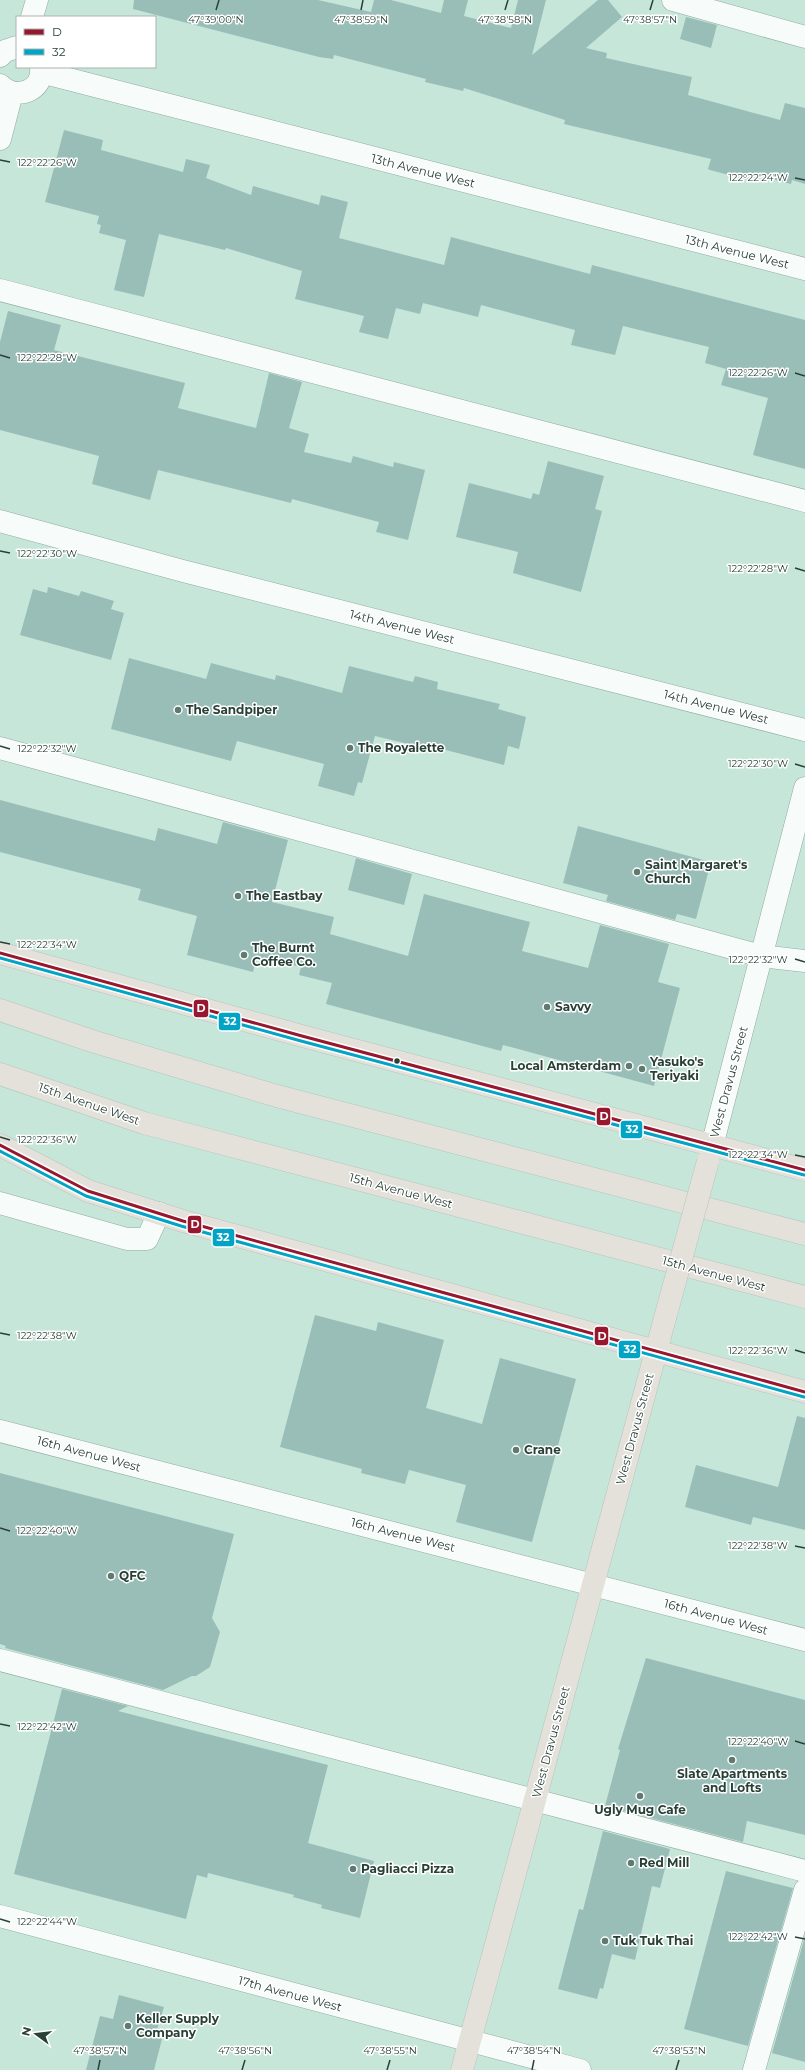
<svg xmlns="http://www.w3.org/2000/svg" width="805" height="2070" font-family="Montserrat,sans-serif">
	<style>
		.building { fill: #99beb8 }
		.lines { fill: none; stroke-linecap: round; stroke-linejoin: round }
		.minor-casing { stroke: #92aba1; stroke-width: 23 }
		.major-casing { stroke: #b5c5be; stroke-width: 23 }
		.minor { stroke: #f7fbf9; stroke-width: 22 }
		.major { stroke: #e3e1da; stroke-width: 22 }
		.major-bridge-casing { stroke: #b5c5be; stroke-width: 23; stroke-linecap: butt }
		.major-bridge { stroke: #e3e1da; stroke-width: 22 }
		.bus-1-casing { stroke: #fff; stroke-width: 6 }
		.bus-2-casing { stroke: #fff; stroke-width: 6 }
		.bus-1 { stroke: #96172e; stroke-width: 3 }
		.bus-2 { stroke: #02a4c6; stroke-width: 3 }
		.ticks { fill: none; stroke: #294037; stroke-width: 1.5 }
		.poi-dot { fill: #607a70; stroke: #fff; stroke-width: 1.5 }
		.bus-dot { fill: #294037; stroke: #fff; stroke-width: 1.5 }
		.labels { text-anchor: middle; stroke-width: 3; stroke-linejoin: round; paint-order: stroke }
		.street-label { font-size: 12px; fill: #294037; stroke: #fff }
		.poi-label { font-size: 12px; font-weight: bold; fill: #294037; stroke: #fff; text-anchor: start }
		.ticks-label { font-size: 10px; text-anchor: middle; fill: #294037; stroke: #fff; stroke-width: 3; stroke-linejoin: round; paint-order: stroke }
		.line-badge { stroke: #fff; stroke-width: 1.5 }
		.badge-label { font-size: 11px; text-anchor: middle; font-weight: bold; fill: #fff }
	</style>
	<rect width="100%" height="100%" fill="#c7e6da"/>
	<path class="building" d="M 134,0 L 318,0 L 371,12 L 374,0 L 391,0 L 441,13 L 444,0 L 468,0 L 464,16 L 511,28 L 518,0 L 546,0 L 532,55 L 598,0 L 608,0 L 622,17 L 586,48 L 607,53 L 606,58 L 692,77 L 688,95 L 780,120 L 785,103 L 805,108 L 805,184 L 792,180 L 791,184 L 750,173 L 748,180 L 710,170 L 708,169 L 711,159 L 564,124 L 565,120 L 464,88 L 463,91 L 425,82 L 426,79 L 334,55 L 333,59 L 319,57 L 133,9 Z
		M 686,17 L 717,25 L 711,48 L 680,39 Z
		M 64,130 L 103,140 L 101,150 L 183,172 L 186,159 L 210,165 L 206,178 L 251,195 L 253,186 L 319,205 L 321,195 L 348,202 L 339,238 L 444,265 L 451,237 L 590,274 L 592,265 L 805,320 L 805,469 L 753,455 L 768,398 L 721,385 L 726,369 L 705,363 L 709,347 L 623,326 L 615,355 L 571,345 L 575,330 L 481,305 L 478,317 L 423,303 L 420,314 L 396,308 L 388,339 L 359,332 L 364,316 L 295,299 L 302,271 L 226,248 L 225,250 L 159,234 L 144,297 L 114,290 L 126,240 L 99,233 L 101,225 L 97,224 L 99,216 L 45,202 Z
		M 8,311 L 61,325 L 54,350 L 185,383 L 178,408 L 256,428 L 269,373 L 302,382 L 289,428 L 309,434 L 304,452 L 351,463 L 353,456 L 393,467 L 394,462 L 425,470 L 408,540 L 376,532 L 379,522 L 292,499 L 291,503 L 158,470 L 150,500 L 92,484 L 99,456 L 0,430 L 0,342 Z
		M 548,461 L 604,476 L 595,509 L 602,511 L 581,592 L 513,573 L 518,552 L 456,537 L 469,483 L 531,499 L 533,493 L 539,495 Z
		M 48,587 L 79,596 L 81,591 L 114,601 L 111,609 L 124,613 L 111,660 L 20,635 L 33,589 L 47,593 Z
		M 129,658 L 206,679 L 211,663 L 275,680 L 276,675 L 342,693 L 349,666 L 413,682 L 415,676 L 438,682 L 437,689 L 500,704 L 498,709 L 526,717 L 519,749 L 508,746 L 504,765 L 438,748 L 437,751 L 375,736 L 362,783 L 358,782 L 354,796 L 318,786 L 324,764 L 237,741 L 231,761 L 111,729 Z
		M 0,800 L 155,841 L 158,828 L 217,844 L 223,822 L 288,840 L 272,902 L 334,917 L 330,934 L 408,956 L 424,894 L 530,922 L 522,951 L 588,968 L 600,925 L 669,944 L 658,982 L 680,988 L 654,1086 L 503,1045 L 501,1051 L 326,1004 L 332,983 L 299,975 L 301,967 L 257,957 L 253,972 L 187,955 L 197,916 L 138,900 L 141,889 L 0,852 Z
		M 578,826 L 711,862 L 696,919 L 677,914 L 675,920 L 606,901 L 608,895 L 563,883 Z
		M 356,858 L 412,874 L 404,905 L 348,890 Z
		M 315,1315 L 376,1331 L 378,1322 L 444,1340 L 426,1408 L 482,1424 L 500,1358 L 576,1379 L 532,1542 L 456,1522 L 466,1485 L 409,1470 L 405,1484 L 361,1473 L 362,1469 L 280,1447 Z
		M 797,1416 L 805,1418 L 805,1530 L 753,1517 L 751,1525 L 685,1507 L 696,1465 L 778,1487 Z
		M 0,1473 L 234,1534 L 212,1618 L 220,1632 L 210,1667 L 196,1676 L 192,1676 L 163,1690 L 5,1648 L 6,1646 L 0,1644 Z
		M 646,1658 L 805,1700 L 805,1835 L 747,1821 L 743,1842 L 605,1806 L 620,1750 L 618,1749 Z
		M 62,1689 L 128,1706 L 118,1711 L 328,1765 L 308,1843 L 374,1861 L 360,1918 L 321,1908 L 322,1905 L 293,1897 L 294,1895 L 208,1873 L 207,1878 L 197,1875 L 186,1919 L 14,1874 Z
		M 603,1831 L 670,1849 L 660,1888 L 652,1886 L 635,1960 L 612,1954 L 603,1989 L 600,1988 L 597,1999 L 558,1989 L 579,1909 L 583,1910 Z
		M 726,1871 L 793,1888 L 748,2046 L 684,2029 Z
		M 805,1936 L 805,2062 L 772,2053 Z
		M 119,1995 L 164,2007 L 156,2033 L 163,2035 L 154,2070 L 86,2070 L 100,2016 L 113,2019 Z"/>
	<g class="lines">
		<g class="minor-casing">
			<path id="minor" d="M 673,0 L 805,37
				M 32,17 L 37,0
				M 0,56 L 5,51 L 17,47
				M 41,72 L 805,269
				M 0,85 C 16,101 44,91 41,67
				M 0,139 L 12,93
				M 0,290 L 805,501
				M 0,521 L 183,571 L 805,730
				M 0,748 L 761,956 L 805,961
				M 712,1146 L 805,788
				M 0,1203 L 127,1239 L 147,1239 L 159,1213
				M 0,1431 L 805,1640
				M 0,1660 L 805,1871
				M 0,1916 L 580,2070
				M 754,2070 L 805,1890"/>
		</g>
		<g class="major-casing">
			<path id="major" d="M 0,953 L 302,1036 L 805,1170
				M 0,1010 L 95,1042 L 277,1096 L 805,1234
				M 0,1074 L 144,1123 L 805,1297
				M 0,1145 L 88,1191 L 183,1221 L 805,1392
				M 462,2070 L 665,1318"/>
		</g>
		<use href="#minor" class="minor"/>
		<use href="#major" class="major"/>
		<g class="major-bridge-casing">
			<path id="major-bridge" d="M 665,1318 L 708,1161"/>
		</g>
		<use href="#major-bridge" class="major-bridge"/>
		<g class="bus-1-casing">
			<path id="bus-1" d="M 0,953 L 302,1036 L 805,1170
				M 0,1145 L 88,1191 L 183,1221 L 805,1392"/>
		</g>
		<g class="bus-2-casing">
			<path id="bus-2" d="M 0,958 L 301,1041 L 804,1175
				M 0,1151 L 86,1196 L 181,1226 L 804,1397"/>
		</g>
		<use href="#bus-1" class="bus-1"/>
		<use href="#bus-2" class="bus-2"/>
	</g>
	<path class="ticks" d="M 216,10 L 219,0M 361,10 L 363,0M 505,10 L 508,0M 650,10 L 653,0M 0,160 L 10,162M 795,178 L 805,180M 0,355 L 10,358M 795,373 L 805,376M 0,551 L 10,553M 795,568 L 805,571M 0,746 L 10,749M 795,764 L 805,767M 0,942 L 10,944M 795,959 L 805,962M 0,1137 L 10,1140M 795,1155 L 805,1157M 0,1333 L 10,1335M 795,1350 L 805,1353M 0,1528 L 10,1531M 795,1546 L 805,1548M 0,1724 L 10,1726M 795,1741 L 805,1744M 0,1919 L 10,1922M 795,1937 L 805,1939M 98,2070 L 100,2060M 242,2070 L 245,2060M 387,2070 L 390,2060M 532,2070 L 534,2060M 676,2070 L 679,2060"/>
	<g class="poi-dot">
		<circle cx="178" cy="710" r="4"/>
		<circle cx="350" cy="748" r="4"/>
		<circle cx="637" cy="872" r="4"/>
		<circle cx="238" cy="896" r="4"/>
		<circle cx="244" cy="955" r="4"/>
		<circle cx="547" cy="1007" r="4"/>
		<circle cx="629" cy="1066" r="4"/>
		<circle cx="642" cy="1069" r="4"/>
		<circle cx="516" cy="1450" r="4"/>
		<circle cx="111" cy="1576" r="4"/>
		<circle cx="732" cy="1760" r="4"/>
		<circle cx="640" cy="1796" r="4"/>
		<circle cx="631" cy="1863" r="4"/>
		<circle cx="353" cy="1869" r="4"/>
		<circle cx="605" cy="1941" r="4"/>
		<circle cx="128" cy="2026" r="4"/>
	</g>
	<circle class="bus-dot" cx="397" cy="1061" r="3.5"/>
	<g class="labels">
		<g class="street-label">
			<text transform="translate(423 171) rotate(14)" y="4">13th Avenue West</text>
			<text transform="translate(737 252) rotate(14)" y="4">13th Avenue West</text>
			<text transform="translate(402 627) rotate(14)" y="4">14th Avenue West</text>
			<text transform="translate(716 707) rotate(14)" y="4">14th Avenue West</text>
			<text transform="translate(729 1082) rotate(-75)" y="4">West Dravus Street</text>
			<text transform="translate(89 1104) rotate(19)" y="4">15th Avenue West</text>
			<text transform="translate(401 1191) rotate(15)" y="4">15th Avenue West</text>
			<text transform="translate(714 1274) rotate(15)" y="4">15th Avenue West</text>
			<text transform="translate(635 1429) rotate(-75)" y="4">West Dravus Street</text>
			<text transform="translate(89 1454) rotate(15)" y="4">16th Avenue West</text>
			<text transform="translate(403 1535) rotate(14)" y="4">16th Avenue West</text>
			<text transform="translate(716 1617) rotate(15)" y="4">16th Avenue West</text>
			<text transform="translate(551 1742) rotate(-75)" y="4">West Dravus Street</text>
			<text transform="translate(290 1994) rotate(15)" y="4">17th Avenue West</text>
		</g>
		<g class="poi-label">
			<text x="186" y="714">The Sandpiper</text>
			<text x="358" y="752">The Royalette</text>
			<text x="645" y="869">Saint Margaret's<tspan x="645" dy="14">Church</tspan></text>
			<text x="246" y="900">The Eastbay</text>
			<text x="252" y="952">The Burnt<tspan x="252" dy="14">Coffee Co.</tspan></text>
			<text x="555" y="1011">Savvy</text>
			<text x="650" y="1066">Yasuko's<tspan x="650" dy="14">Teriyaki</tspan></text>
			<text x="621" y="1070" text-anchor="end">Local Amsterdam</text>
			<text x="524" y="1454">Crane</text>
			<text x="119" y="1580">QFC</text>
			<text x="732" y="1778" text-anchor="middle">Slate Apartments<tspan x="732" dy="14">and Lofts</tspan></text>
			<text x="640" y="1814" text-anchor="middle">Ugly Mug Cafe</text>
			<text x="639" y="1867">Red Mill</text>
			<text x="361" y="1873">Pagliacci Pizza</text>
			<text x="613" y="1945">Tuk Tuk Thai</text>
			<text x="136" y="2023">Keller Supply<tspan x="136" dy="14">Company</tspan></text>
		</g>
	</g>
	<g class="ticks-label">
		<text x="361" y="23">47°38'59"N</text>
		<text x="216" y="23">47°39'00"N</text>
		<text x="505" y="23">47°38'58"N</text>
		<text x="650" y="23">47°38'57"N</text>
		<text x="47" y="166">122°22'26"W</text>
		<text x="758" y="181">122°22'24"W</text>
		<text x="47" y="361">122°22'28"W</text>
		<text x="758" y="376">122°22'26"W</text>
		<text x="47" y="557">122°22'30"W</text>
		<text x="758" y="572">122°22'28"W</text>
		<text x="47" y="752">122°22'32"W</text>
		<text x="758" y="767">122°22'30"W</text>
		<text x="47" y="948">122°22'34"W</text>
		<text x="758" y="963">122°22'32"W</text>
		<text x="47" y="1143">122°22'36"W</text>
		<text x="758" y="1158">122°22'34"W</text>
		<text x="47" y="1339">122°22'38"W</text>
		<text x="758" y="1354">122°22'36"W</text>
		<text x="47" y="1534">122°22'40"W</text>
		<text x="758" y="1549">122°22'38"W</text>
		<text x="47" y="1730">122°22'42"W</text>
		<text x="758" y="1745">122°22'40"W</text>
		<text x="47" y="1925">122°22'44"W</text>
		<text x="758" y="1940">122°22'42"W</text>
		<text x="100" y="2054">47°38'57"N</text>
		<text x="245" y="2054">47°38'56"N</text>
		<text x="390" y="2054">47°38'55"N</text>
		<text x="534" y="2054">47°38'54"N</text>
		<text x="679" y="2054">47°38'53"N</text>
	</g>
	<g class="line-badge">
		<rect x="193" y="999" width="16" height="19" rx="4" fill="#96172e"/>
		<rect x="218" y="1012" width="23" height="19" rx="4" fill="#02a4c6"/>
		<rect x="596" y="1107" width="15" height="19" rx="4" fill="#96172e"/>
		<rect x="620" y="1120" width="23" height="19" rx="4" fill="#02a4c6"/>
		<rect x="187" y="1215" width="15" height="19" rx="4" fill="#96172e"/>
		<rect x="212" y="1228" width="23" height="19" rx="4" fill="#02a4c6"/>
		<rect x="594" y="1326" width="15" height="20" rx="4" fill="#96172e"/>
		<rect x="618" y="1340" width="23" height="19" rx="4" fill="#02a4c6"/>
	</g>
	<g class="badge-label">
		<text x="201" y="1012">D</text>
		<text x="230" y="1025">32</text>
		<text x="604" y="1120">D</text>
		<text x="632" y="1133">32</text>
		<text x="195" y="1228">D</text>
		<text x="223" y="1241">32</text>
		<text x="602" y="1340">D</text>
		<text x="630" y="1353">32</text>
	</g>
	<rect x="16" y="16" width="140" height="52" fill="#ffffff" stroke="#a9b3af"/>
	<rect x="24" y="29" width="20" height="6" fill="#96172e" stroke="#a9b3af"/>
	<text x="52" y="36" font-size="12" fill="#294037">D</text>
	<rect x="24" y="49" width="20" height="6" fill="#02a4c6" stroke="#a9b3af"/>
	<text x="52" y="56" font-size="12" fill="#294037">32</text>
	<g transform="translate(36 2034) rotate(285)" stroke="#ffffff" stroke-width="3" paint-order="stroke">
	<path d="M0-3L7 15L0 10L-7 15Z" fill="#294037"/>
	<text y="-6" font-size="11" font-weight="bold" text-anchor="middle" fill="#294037">N</text>
	</g>
</svg>
